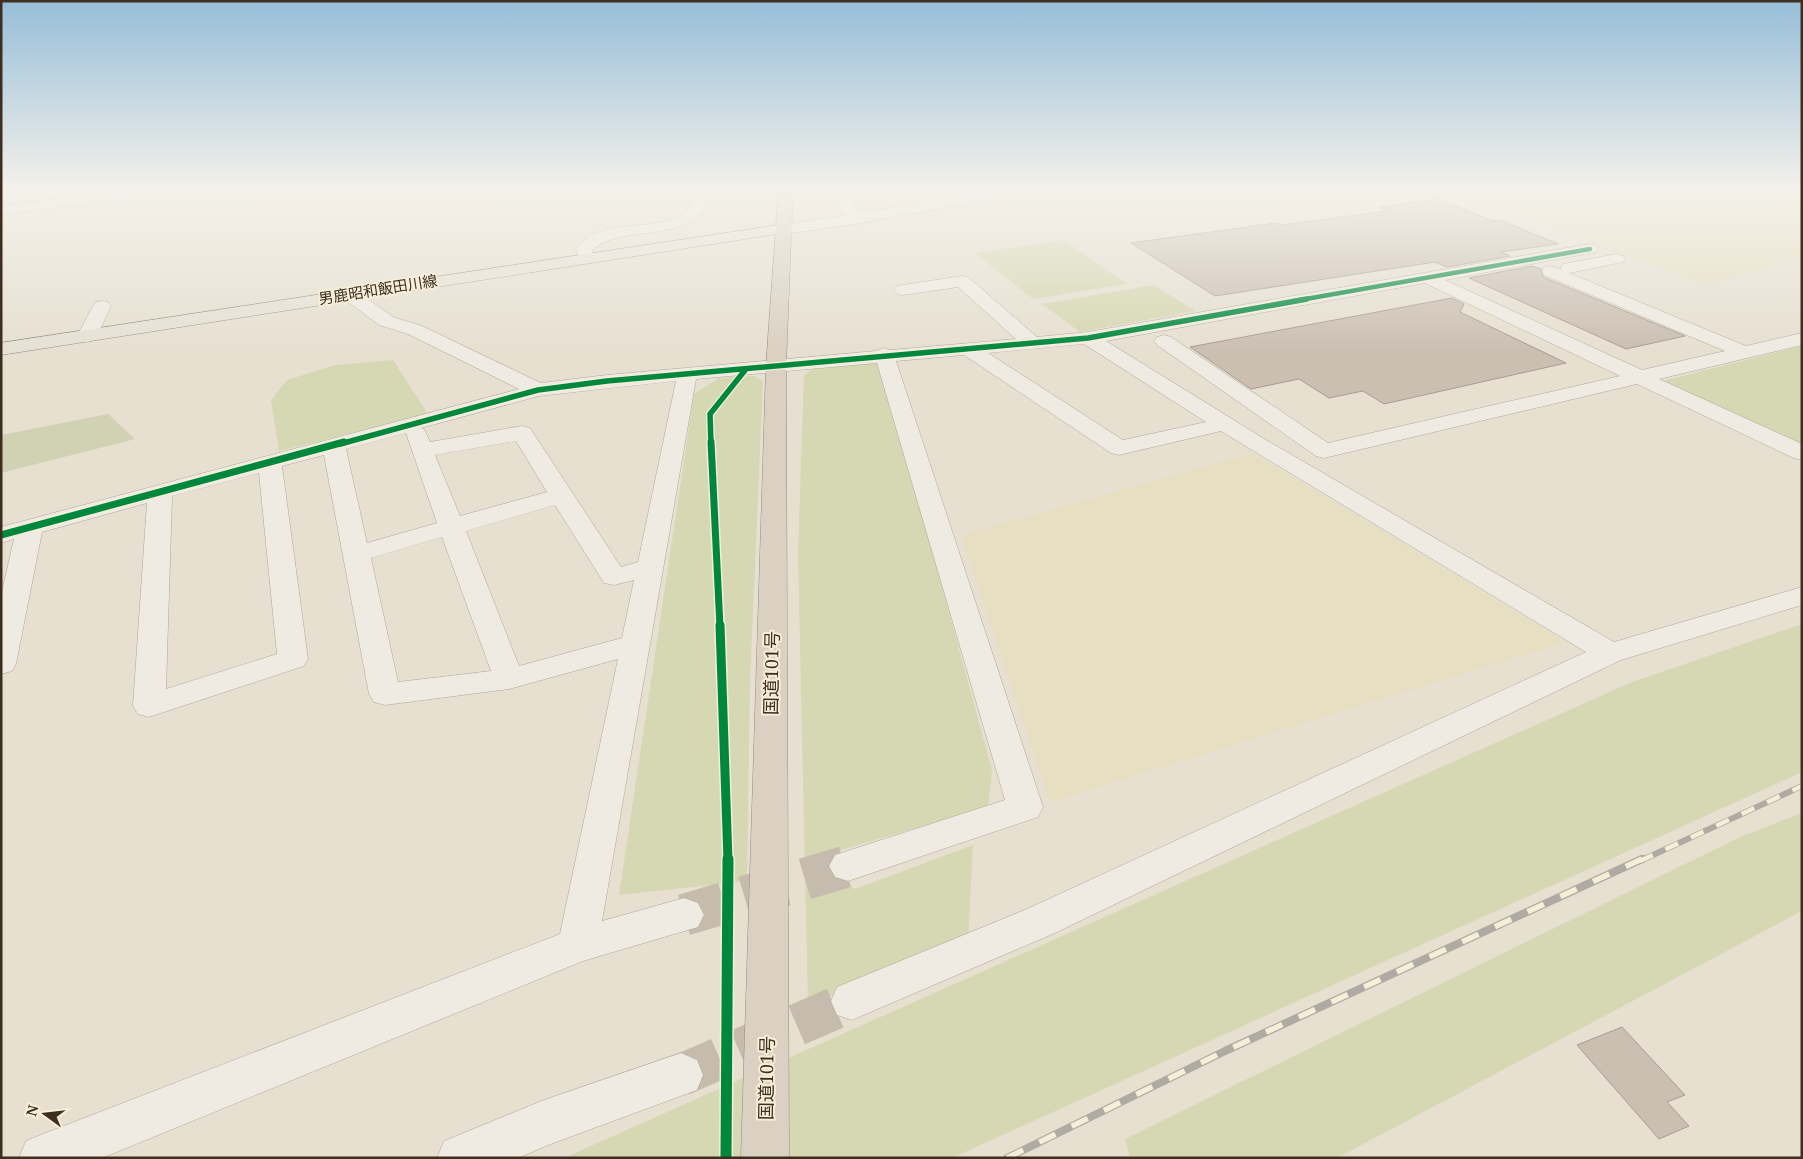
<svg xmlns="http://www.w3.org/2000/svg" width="1803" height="1159" font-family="'Noto Serif','Noto Sans JP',serif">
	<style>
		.farmland { fill: #e6dfc2 }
		.green { fill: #d6d7b3 }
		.cemetery { fill: #d1d1b3 }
		.building { fill: #cbbfb2; stroke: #a89c90 }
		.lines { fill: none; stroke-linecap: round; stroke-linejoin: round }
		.minor-tunnel { stroke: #c5bcae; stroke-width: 42; stroke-dasharray: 42 21; stroke-linecap: butt }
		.minor-casing { stroke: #ada599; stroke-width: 1 }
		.major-casing { stroke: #928b80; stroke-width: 1 }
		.highway-casing { stroke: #928b80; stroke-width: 1 }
		.minor { fill: #efebe3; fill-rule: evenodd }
		.major { fill: #e6e1d4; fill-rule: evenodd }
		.highway { fill: #dad1c2; fill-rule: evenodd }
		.rail-far1-casing { stroke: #afaaa2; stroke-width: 6 }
		.rail-casing { stroke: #afaaa2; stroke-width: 8 }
		.rail-far1 { stroke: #f7eed8; stroke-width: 4.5; stroke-dasharray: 14; stroke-linecap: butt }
		.rail { stroke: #f7eed8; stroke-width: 5.5; stroke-dasharray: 18; stroke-linecap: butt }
		.cycleway-far4-casing { stroke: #f7eed8; stroke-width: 6 }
		.cycleway-far3-casing { stroke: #f7eed8; stroke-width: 8 }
		.cycleway-far2-casing { stroke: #f7eed8; stroke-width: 10 }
		.cycleway-far1-casing { stroke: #f7eed8; stroke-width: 12 }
		.cycleway-casing { stroke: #f7eed8; stroke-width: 14 }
		.cycleway-far4 { stroke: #00873e; stroke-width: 4.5 }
		.cycleway-far3 { stroke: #00873e; stroke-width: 5.5 }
		.cycleway-far2 { stroke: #00873e; stroke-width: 7 }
		.cycleway-far1 { stroke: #00873e; stroke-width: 9 }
		.cycleway { stroke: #00873e; stroke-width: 11 }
		.labels { text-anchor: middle; stroke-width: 4; stroke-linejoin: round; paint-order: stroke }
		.far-street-label { font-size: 15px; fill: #3d2e20; stroke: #f7eed8 }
		.street-label { font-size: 18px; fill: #3d2e20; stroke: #f7eed8 }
	</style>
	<rect width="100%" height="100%" fill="#e7e0d1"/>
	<path class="farmland" d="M 1,188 L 126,188 L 89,193 L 28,190 L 1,192 Z
		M 1478,188 L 1802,188 L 1802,259 L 1706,285 L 1456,191 Z
		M 1253,453 L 1566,642 L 1050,802 L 961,535 Z"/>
	<path class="green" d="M 1064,240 L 1127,284 L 1033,299 L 975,253 Z
		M 1154,285 L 1195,311 L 1080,332 L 1042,304 Z
		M 1802,346 L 1802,446 L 1663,381 Z
		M 393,360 L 428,414 L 279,451 L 271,400 L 287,380 L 335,365 Z
		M 881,362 L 992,770 L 988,807 L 834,852 L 842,881 L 855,889 L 973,845 L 968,941 L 808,1005 L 798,553 L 804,375 L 813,369 Z
		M 754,376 L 763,381 L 750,681 L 747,881 L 619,895 L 694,394 L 719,378 Z
		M 1802,624 L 1802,772 L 952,1158 L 564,1158 L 1632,682 Z
		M 1802,813 L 1802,911 L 1337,1158 L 1130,1158 L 1125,1139 L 1740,837 Z"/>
	<path class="cemetery" d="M 108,414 L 135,439 L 1,473 L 1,435 Z"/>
	<path class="building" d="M 1439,199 L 1493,221 L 1500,220 L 1558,244 L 1501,252 L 1510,256 L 1447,267 L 1435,262 L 1215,296 L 1131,243 L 1276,223 L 1282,225 L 1387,211 L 1379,207 Z
		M 1532,266 L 1541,269 L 1543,277 L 1685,336 L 1626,349 L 1469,278 Z
		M 1452,298 L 1464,304 L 1460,312 L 1566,363 L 1384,404 L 1363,391 L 1329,398 L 1299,379 L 1251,389 L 1190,347 Z
		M 1622,1027 L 1685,1095 L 1667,1102 L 1689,1126 L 1659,1139 L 1577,1045 Z"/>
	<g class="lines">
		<path class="minor-tunnel" d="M 684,915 L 848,866
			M 681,1075 L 852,1001"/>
		<g class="minor-casing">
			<path id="minor" d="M 148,188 L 188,188 L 181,192 L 1,214 L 1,206 Z
				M 699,188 L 713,188 C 709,196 707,206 701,212 C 674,243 623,224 592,250 L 594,259 L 592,262 L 580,262 L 576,249 C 602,212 667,238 691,206 C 694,201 696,194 699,188 Z
				M 831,188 L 845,188 L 859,213 L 1007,188 L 1035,188 L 1028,192 L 855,224 L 785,234 L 780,232 L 777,229 L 780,226 L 845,215 Z
				M 1590,244 L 1596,246 L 1598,249 L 1596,252 L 1445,280 L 1642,370 L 1725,351 L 1544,275 L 1542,271 L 1544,267 L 1550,266 L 1562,270 L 1561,268 L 1563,264 L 1569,263 L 1617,254 L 1623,256 L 1625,259 L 1623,262 L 1569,273 L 1746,346 L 1802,333 L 1802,345 L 1659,379 L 1802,444 L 1802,460 L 1794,458 L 1637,384 L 1324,458 L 1316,456 L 1157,345 L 1154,341 L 1157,337 L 1164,335 L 1171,337 L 1328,443 L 1620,376 L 1425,283 L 1106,341 L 1266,440 L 1614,642 L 1802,587 L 1802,605 L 1621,660 L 1055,933 L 852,1020 L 837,1015 L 831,1001 L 837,987 L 1027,909 L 1586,652 L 1221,431 L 1119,455 L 1111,453 L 964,355 L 896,361 L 1043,807 L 1038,817 L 848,881 L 835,877 L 829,866 L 835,855 L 1005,800 L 877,363 L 696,379 L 602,921 L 684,898 L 698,903 L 704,915 L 698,927 L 583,961 L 102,1158 L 19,1158 L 26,1141 L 43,1134 L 560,934 L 618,659 L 509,689 L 385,705 L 374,702 L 369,694 L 324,455 L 282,466 L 308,659 L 304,666 L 149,717 L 138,714 L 133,706 L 147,503 L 42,532 L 16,664 L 12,671 L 1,674 L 1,596 L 14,539 L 1,543 L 1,527 L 519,389 L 408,334 L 379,325 L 343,298 L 340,294 L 343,290 L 349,289 L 355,290 L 393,317 L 422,326 L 541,383 L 607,375 L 876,351 L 884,348 L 891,350 L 1016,339 L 958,287 L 903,295 L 897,294 L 894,290 L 897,286 L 903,285 L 962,276 L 968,277 L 1037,337 L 1088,332 ZM 1084,344 L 1206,422 L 1123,440 L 988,353 ZM 676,381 L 638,562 L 621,567 L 530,428 L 522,426 L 430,442 L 424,429 L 421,428 L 539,396 ZM 406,433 L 437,523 L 367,543 L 346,449 ZM 516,441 L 547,492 L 460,516 L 435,455 ZM 259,473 L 277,654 L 166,689 L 172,496 ZM 555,505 L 604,583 L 614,585 L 634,580 L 622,638 L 519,666 L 466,531 ZM 442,537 L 491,671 L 398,682 L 371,558 Z
				M 102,301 L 108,302 L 111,306 L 97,336 L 94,340 L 87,342 L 80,340 L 77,336 L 93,306 L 96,302 Z
				M 681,1053 L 697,1060 L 703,1075 L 697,1090 L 548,1145 L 518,1158 L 437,1158 L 444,1141 L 544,1100 Z"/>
		</g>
		<g class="major-casing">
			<path id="major" d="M 785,224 L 790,226 L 793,229 L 790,232 L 1,355 L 1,343 Z"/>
		</g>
		<g class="highway-casing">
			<path id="highway" d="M 779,188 L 793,188 L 786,366 L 789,1158 L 741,1158 L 766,366 Z"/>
		</g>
		<use href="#minor" class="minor"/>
		<use href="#major" class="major"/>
		<use href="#highway" class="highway"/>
		<g class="rail-far1-casing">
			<path id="rail-far1" d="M 1640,861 L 1802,786"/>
		</g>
		<g class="rail-casing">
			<path id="rail" d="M 1007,1158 L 1225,1051 L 1642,859"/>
		</g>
		<use href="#rail-far1" class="rail-far1"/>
		<use href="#rail" class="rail"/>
		<g class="cycleway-far4-casing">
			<path id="cycleway-far4" d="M 1300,300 L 1590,249"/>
		</g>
		<g class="cycleway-far3-casing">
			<path id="cycleway-far3" d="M 340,444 L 538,390 L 607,381 L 1088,338 L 1307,299
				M 711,444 L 710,414 L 746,369"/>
		</g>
		<g class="cycleway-far2-casing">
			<path id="cycleway-far2" d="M 711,442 L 720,627
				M 1,535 L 344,442"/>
		</g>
		<g class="cycleway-far1-casing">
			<path id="cycleway-far1" d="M 720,625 L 728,861"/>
		</g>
		<g class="cycleway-casing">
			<path id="cycleway" d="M 726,1158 L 728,859"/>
		</g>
		<use href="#cycleway-far4" class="cycleway-far4"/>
		<use href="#cycleway-far3" class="cycleway-far3"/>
		<use href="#cycleway-far2" class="cycleway-far2"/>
		<use href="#cycleway-far1" class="cycleway-far1"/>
		<use href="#cycleway" class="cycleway"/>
	</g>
	<linearGradient id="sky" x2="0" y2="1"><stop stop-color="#96bed9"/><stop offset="0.54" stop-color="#f4f1ea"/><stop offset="1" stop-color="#f4f1ea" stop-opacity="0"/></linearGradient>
	<rect width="1803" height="350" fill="url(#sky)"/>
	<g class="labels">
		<g class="far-street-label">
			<text transform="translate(378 290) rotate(-9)" y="5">男鹿昭和飯田川線</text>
		</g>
		<g class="street-label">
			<text transform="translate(772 673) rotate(-89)" y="6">国道101号</text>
			<text transform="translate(767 1078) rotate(-89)" y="6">国道101号</text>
		</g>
	</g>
	<rect width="1803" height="1159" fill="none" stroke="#3d2e20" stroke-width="5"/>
	<g transform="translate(45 1114) rotate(285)" stroke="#f7eed8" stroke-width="4" paint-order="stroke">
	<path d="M0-4L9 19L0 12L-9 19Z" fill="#3d2e20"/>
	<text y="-8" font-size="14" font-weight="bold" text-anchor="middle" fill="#3d2e20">N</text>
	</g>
</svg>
